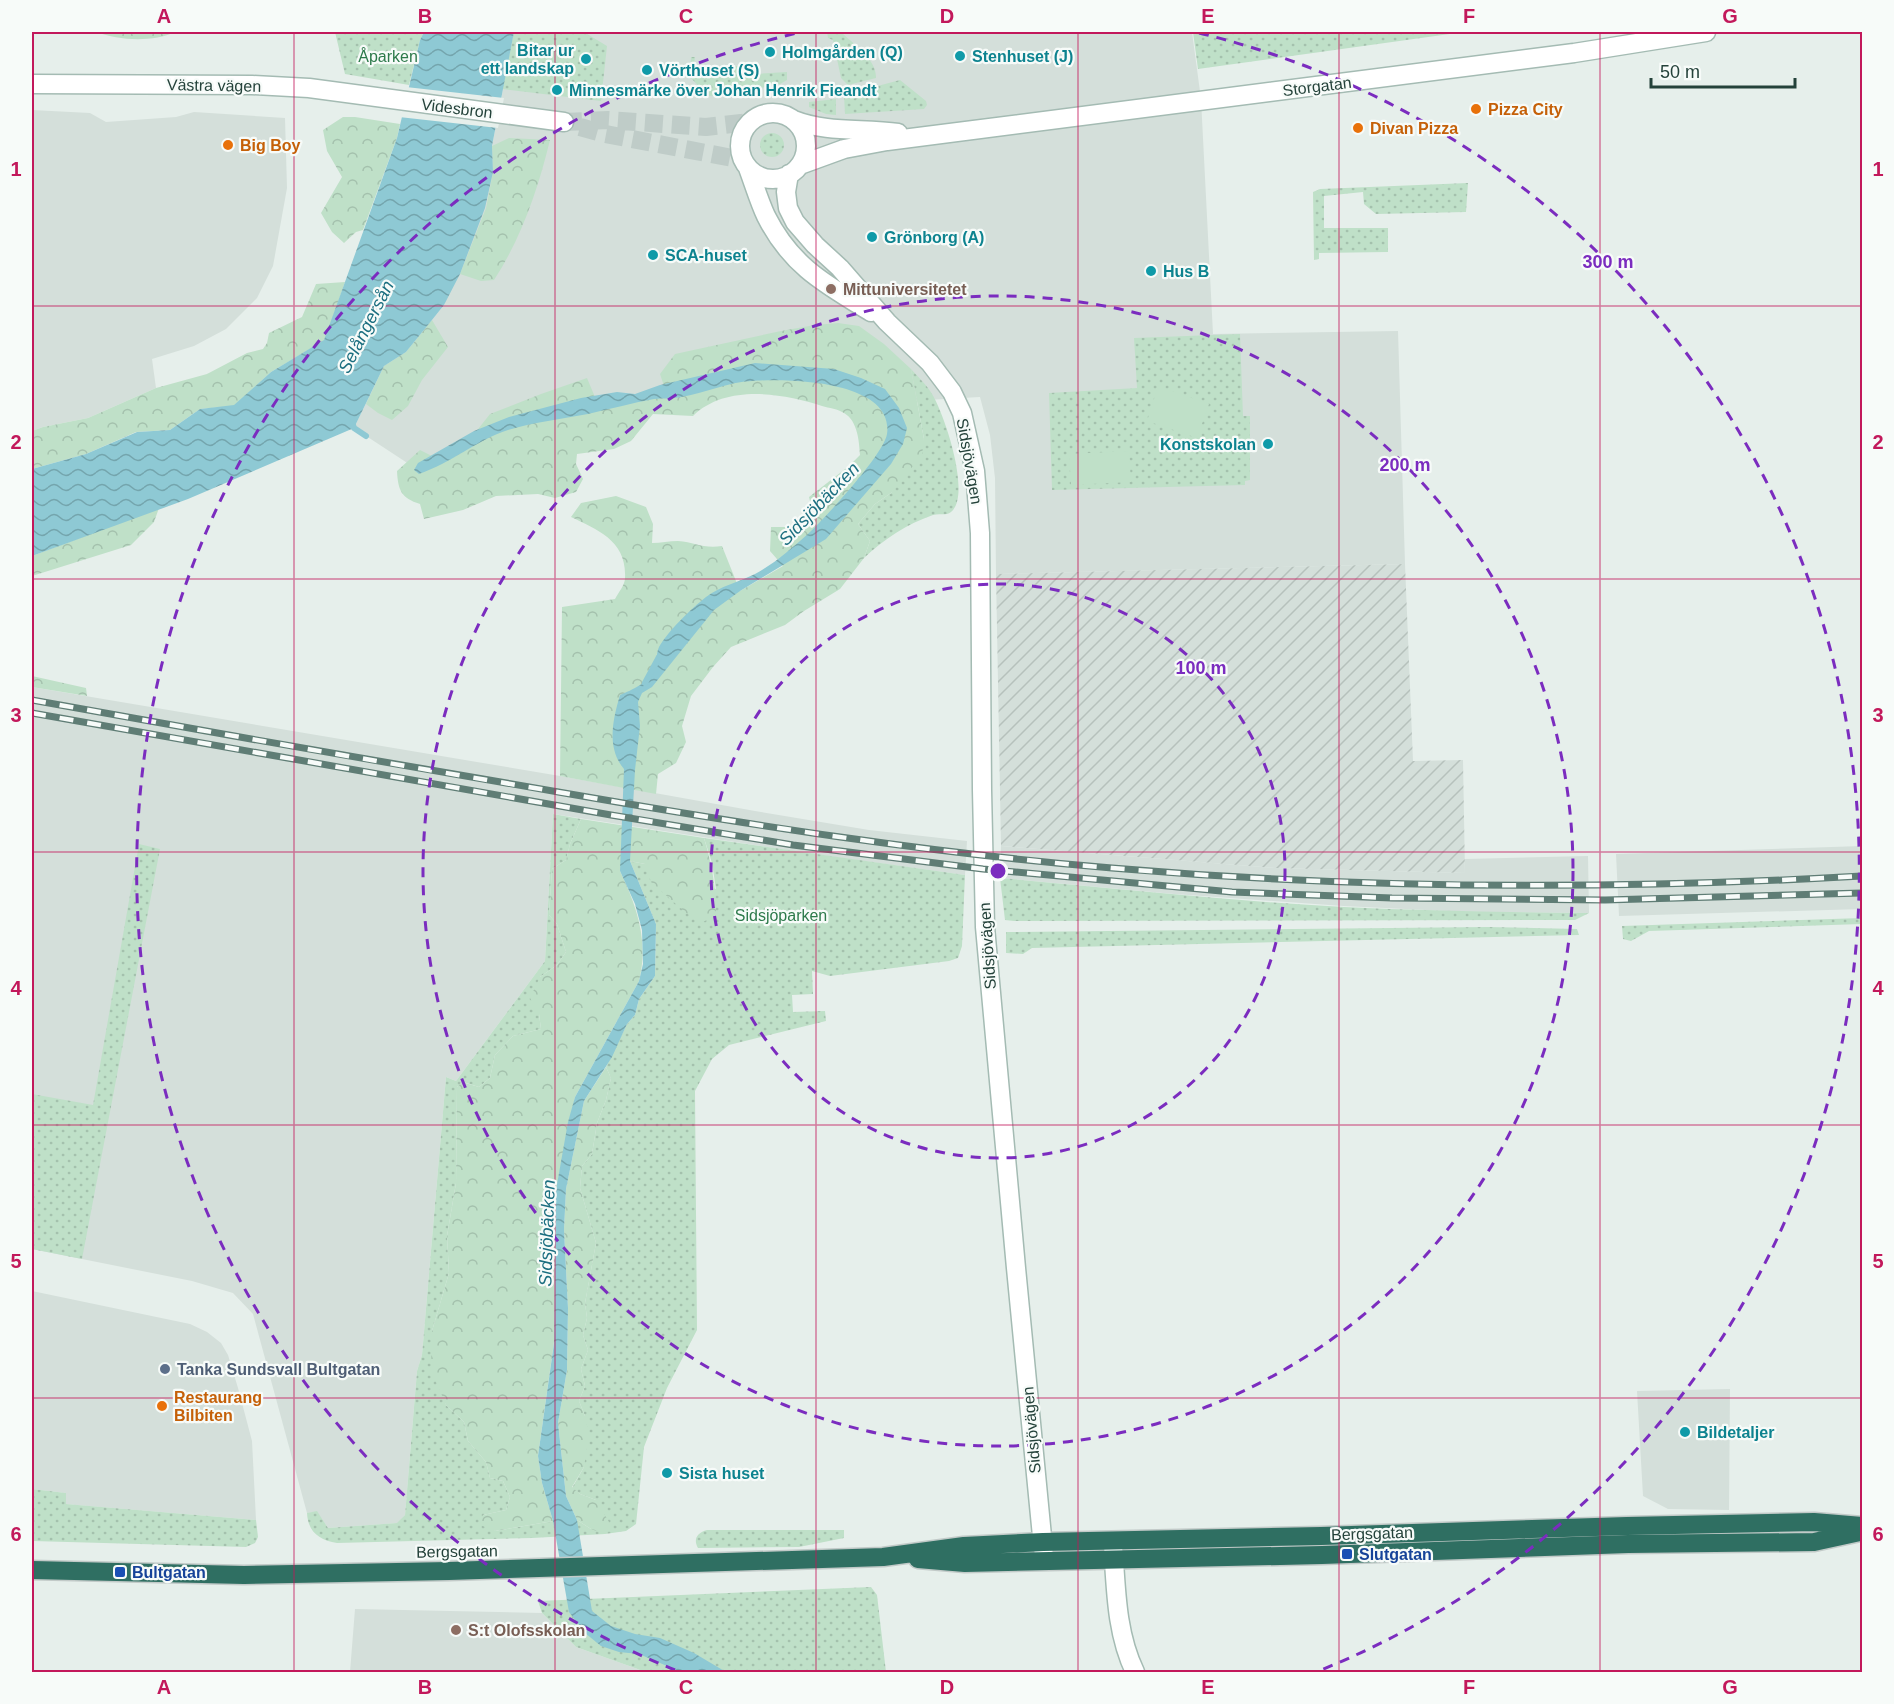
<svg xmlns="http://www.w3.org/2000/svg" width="1894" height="1704" font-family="Arial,sans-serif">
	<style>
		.built { fill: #d4dfda }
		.industrial { fill: url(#industrial-furrows) }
		.green { fill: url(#green-dots) }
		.forest { fill: url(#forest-crowns) }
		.pitch { fill: #bfe0c8 }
		.water { fill: url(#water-waves) }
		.pier { fill: #e6efeb }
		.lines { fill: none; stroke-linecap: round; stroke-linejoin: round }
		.stream { stroke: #8ec9d4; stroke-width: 6 }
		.secondary-tunnel { stroke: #bfccc8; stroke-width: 18; stroke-dasharray: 18 9; stroke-linecap: butt }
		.secondary-casing { stroke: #a4bbb3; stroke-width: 21 }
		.highway-casing { stroke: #c2cac8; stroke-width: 21 }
		.secondary { stroke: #fff; stroke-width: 18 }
		.highway { stroke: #2f6f62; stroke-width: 18 }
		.rail-casing { stroke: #5f7d75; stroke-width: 7 }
		.rail { stroke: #f7fbf9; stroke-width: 4.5; stroke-dasharray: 14; stroke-linecap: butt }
		.grid { fill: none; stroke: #c2185b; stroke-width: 1.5; stroke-opacity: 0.55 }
		.ring { fill: none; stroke: #7b2cbf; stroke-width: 3; stroke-dasharray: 10 8 }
		.culture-dot { fill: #0f9aa8; stroke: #f7fbf9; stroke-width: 2 }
		.food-dot { fill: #e8710a; stroke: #f7fbf9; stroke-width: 2 }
		.education-dot { fill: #8d6e63; stroke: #f7fbf9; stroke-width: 2 }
		.service-dot { fill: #5c6f8a; stroke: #f7fbf9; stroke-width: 2 }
		.transit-dot { fill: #1a4fb4; stroke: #f7fbf9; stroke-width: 2 }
		.labels { text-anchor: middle; stroke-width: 4.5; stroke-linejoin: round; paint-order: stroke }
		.culture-label { font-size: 16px; font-weight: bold; fill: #0d838f; stroke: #f7fbf9; text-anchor: start }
		.park-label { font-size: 16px; fill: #2d7a4b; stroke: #f7fbf9 }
		.street-label { font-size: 16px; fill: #24423a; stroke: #f7fbf9 }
		.food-label { font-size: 16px; font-weight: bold; fill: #c56008; stroke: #f7fbf9; text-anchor: start }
		.education-label { font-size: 16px; font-weight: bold; fill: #785e54; stroke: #f7fbf9; text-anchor: start }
		.service-label { font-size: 16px; font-weight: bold; fill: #4e5e75; stroke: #f7fbf9; text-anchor: start }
		.transit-label { font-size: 16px; font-weight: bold; fill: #164399; stroke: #f7fbf9; text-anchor: start }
		.water-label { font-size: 18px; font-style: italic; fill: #1c6f80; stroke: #f7fbf9 }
		.centre { fill: #7b2cbf; stroke: #f7fbf9; stroke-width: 3 }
		.ring-label { font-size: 18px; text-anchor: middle; font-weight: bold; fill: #7b2cbf; stroke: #f7fbf9; stroke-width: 4.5; stroke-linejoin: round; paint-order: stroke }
		.neatline { fill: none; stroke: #c2185b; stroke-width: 2 }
		.grid-label { font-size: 20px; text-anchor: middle; font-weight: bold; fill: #c2185b }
	</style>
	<defs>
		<pattern id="industrial-furrows" width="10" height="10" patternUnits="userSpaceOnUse" patternTransform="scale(1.5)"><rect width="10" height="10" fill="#d4dfda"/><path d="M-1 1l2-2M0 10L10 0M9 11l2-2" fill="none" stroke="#b6c1bc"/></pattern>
		<pattern id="green-dots" width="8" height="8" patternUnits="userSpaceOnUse" patternTransform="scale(1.5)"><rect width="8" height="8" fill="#bfe0c8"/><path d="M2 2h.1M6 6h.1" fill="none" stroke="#a4c1ad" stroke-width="1.8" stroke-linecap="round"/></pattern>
		<pattern id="forest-crowns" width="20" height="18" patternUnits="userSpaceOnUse" patternTransform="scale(1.5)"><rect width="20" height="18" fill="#bfe0c8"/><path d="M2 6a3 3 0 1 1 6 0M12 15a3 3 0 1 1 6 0" fill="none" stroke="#a4c1ad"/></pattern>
		<pattern id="water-waves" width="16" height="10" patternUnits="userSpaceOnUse" patternTransform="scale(1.5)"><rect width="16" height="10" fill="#8ec9d4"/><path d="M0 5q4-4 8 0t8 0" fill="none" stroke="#74a5ad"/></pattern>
	</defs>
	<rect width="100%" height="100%" fill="#e6efeb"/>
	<path class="built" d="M 514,32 L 1192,32 L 1201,99 L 1213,334 L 1398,331 L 1405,564 L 996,574 L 995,478 L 990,435 L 980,397 L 891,402 L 737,372 L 418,470 L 354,428 L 384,366 L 406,352 L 444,305 L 492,146 Z
		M 32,110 L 90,113 L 106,122 L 176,117 L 194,112 L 285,118 L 287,188 L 273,266 L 257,298 L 226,329 L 194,346 L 152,359 L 156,388 L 88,418 L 43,427 L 32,431 Z
		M 32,687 L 560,776 L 755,811 L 869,830 L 967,841 L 965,875 L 799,852 L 553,814 L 545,961 L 456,1081 L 446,1077 L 422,1355 L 417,1371 L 405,1515 L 398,1523 L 328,1528 L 317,1512 L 307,1513 L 253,1314 L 233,1293 L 192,1281 L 32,1249 Z
		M 1001,846 L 1275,868 L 1465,873 L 1465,859 L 1588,856 L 1589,913 L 1468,912 L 1343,906 L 1174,894 L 1000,878 Z
		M 1862,846 L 1862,909 L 1619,916 L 1616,854 Z
		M 32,1291 L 190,1324 L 207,1332 L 221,1343 L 228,1355 L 238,1388 L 252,1441 L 256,1520 L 65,1504 L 66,1493 L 32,1489 Z
		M 1730,1389 L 1729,1510 L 1668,1509 L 1643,1496 L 1637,1391 Z
		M 355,1609 L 542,1613 L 576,1647 L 646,1672 L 350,1672 Z"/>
	<path class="industrial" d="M 1405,564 L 1413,761 L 1463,760 L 1465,873 L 1275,868 L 1001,846 L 996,574 Z"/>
	<path class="green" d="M 335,32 L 424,32 L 420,40 L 409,85 L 345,74 Z
		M 514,32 L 584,32 L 607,46 L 601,101 L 502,89 Z
		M 827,32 L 841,32 C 853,44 877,59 876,78 L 848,85 L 841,78 L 833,40 L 828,38 Z
		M 1193,32 L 1464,32 L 1198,69 Z
		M 691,57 L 695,57 L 694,66 L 745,66 L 756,74 L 787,72 L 787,80 L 780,84 L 732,94 L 708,96 L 690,77 Z
		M 900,80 L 926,101 L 927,105 L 924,109 L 845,114 L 844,95 Z
		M 836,99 L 836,115 L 826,114 L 809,107 L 809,102 Z
		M760 145a12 12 0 1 1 24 0a12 12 0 1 1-24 0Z
		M 1468,183 L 1466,212 L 1376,214 L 1364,204 L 1363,192 L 1324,196 L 1324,228 L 1388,228 L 1388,252 L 1319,253 L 1319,259 L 1314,260 L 1313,192 L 1320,189 Z
		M 1240,334 L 1243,416 L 1250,416 L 1250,480 L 1245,481 L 1245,485 L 1052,490 L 1049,393 L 1137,388 L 1134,338 Z
		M 911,369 C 918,377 927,385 932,394 C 944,413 972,495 951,512 C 946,516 939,513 933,515 C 907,524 884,539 864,558 L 870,541 L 858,524 L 875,504 L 891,493 L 924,439 Z
		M 553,814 L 581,819 L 570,844 L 566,860 L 552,869 L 549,915 L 557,924 L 566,952 L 557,965 L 540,977 L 539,1014 L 541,1029 L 513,1036 L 495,1055 L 490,1078 L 479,1087 L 463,1082 L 457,1087 L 456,1183 L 447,1236 L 449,1273 L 432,1331 L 446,1405 L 464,1422 L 468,1441 L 486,1462 L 490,1478 L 503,1481 L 510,1497 L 506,1510 L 483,1515 L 495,1531 L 553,1521 L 577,1520 L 591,1529 L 596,1500 L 580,1494 L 572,1488 L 584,1467 L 585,1416 L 579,1401 L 585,1386 L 581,1369 L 588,1350 L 583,1335 L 587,1318 L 585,1303 L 596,1243 L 580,1188 L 582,1166 L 592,1154 L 597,1123 L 606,1100 L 611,1078 L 606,1067 L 627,1024 L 635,1015 L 639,999 L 655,976 L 656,924 L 630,861 L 645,864 L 716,889 L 712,863 L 704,838 L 965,875 L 962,946 L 958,958 L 949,961 L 830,976 L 812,971 L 813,994 L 792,995 L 793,1012 L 825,1011 L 826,1021 L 729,1045 L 712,1059 L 695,1091 L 697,1330 L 667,1388 L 644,1447 L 636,1524 L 626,1531 L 605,1534 L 532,1538 L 337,1543 C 319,1540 308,1532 307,1513 L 317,1511 L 328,1528 L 397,1523 L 405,1515 L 417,1371 L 422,1355 L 446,1077 L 456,1081 L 545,961 Z
		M 139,844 L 160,849 L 82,1259 L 32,1249 L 32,1094 L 93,1105 Z
		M 1000,878 C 1115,888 1229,901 1344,907 C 1426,911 1507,912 1589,913 L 1575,920 L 1014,921 L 1005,920 Z
		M 1862,918 L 1862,924 L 1649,931 L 1631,941 L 1623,939 L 1622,926 Z
		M 1487,927 L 1577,929 L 1579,935 L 1032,948 L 1023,954 L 1006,953 L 1006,932 Z
		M 32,1489 L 66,1493 L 66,1504 L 256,1520 L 258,1537 L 255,1543 L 246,1547 L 32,1541 Z
		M 707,1530 L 844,1530 L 844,1538 L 799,1547 L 698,1548 C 693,1539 697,1533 707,1530 Z
		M 871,1587 L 877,1595 L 886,1672 L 646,1672 L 576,1647 L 542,1613 L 538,1601 Z"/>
	<path class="forest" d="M 97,32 L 175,32 C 154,42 119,41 97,32 Z
		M 343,117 L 355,117 L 400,124 L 397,138 L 363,230 L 356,232 L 344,243 L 332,232 L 321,213 L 342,177 L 327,151 L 323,130 Z
		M 509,138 L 550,140 C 538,189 522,237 494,280 L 481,281 L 460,274 L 486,208 L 493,172 L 492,146 Z
		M 345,282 L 325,340 L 271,372 L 234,406 L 200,409 L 170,430 L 136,432 L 86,454 L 32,469 L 32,431 L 43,427 L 88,418 L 156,388 L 207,374 L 247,353 L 263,349 L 267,343 L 269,333 L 302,317 L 316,284 Z
		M 432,320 L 448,347 L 422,380 L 408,406 L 392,420 L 378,413 L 366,404 L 384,366 L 406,352 Z
		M 838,323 L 859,326 L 884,344 L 911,369 L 924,439 L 922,455 L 891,493 L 875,504 L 858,524 L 870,541 L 864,558 L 840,589 L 804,611 L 785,625 L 731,647 L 713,667 L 691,696 L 682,726 L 686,742 L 676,763 L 658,774 L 656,794 L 560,776 L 562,607 L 615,599 C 618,593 625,585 625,578 C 627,541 598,530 571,517 L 581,503 L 616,496 L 646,507 L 653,524 L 652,543 C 661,543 669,541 678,541 C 695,542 703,549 722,546 L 740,591 L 783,566 L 770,551 L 771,527 L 787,527 L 805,519 L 817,518 L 818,511 L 811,505 L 809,497 L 849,466 L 860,455 C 859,442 858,421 844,413 C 838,409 829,408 822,406 C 782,393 726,384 693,416 L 653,414 L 631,441 L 614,449 L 577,454 L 576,464 L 583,479 L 576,492 L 555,498 L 538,494 L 496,496 L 463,510 L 424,519 L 420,504 C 401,498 398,490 397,471 L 420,450 L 440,460 L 463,448 L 490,414 L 541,394 L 587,378 L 600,409 L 667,395 L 660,374 L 675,354 L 781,331 L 815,325 Z
		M 159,508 L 154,522 L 131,545 L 32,576 L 32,556 Z
		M 32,676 L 86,688 L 87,696 L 32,687 Z
		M 581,819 L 704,838 C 712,864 716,888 716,915 L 703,922 L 686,913 L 651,882 L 645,864 L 630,861 L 620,871 C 637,907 649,941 639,981 L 575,1097 L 556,1190 L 554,1342 L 538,1456 L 542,1483 L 553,1521 L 495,1531 L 478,1524 L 483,1515 L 506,1510 L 510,1497 L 503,1481 L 490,1478 L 486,1462 L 468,1441 L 464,1422 L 446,1405 L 431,1370 L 432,1331 L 449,1273 L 447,1236 L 456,1183 L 457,1087 L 462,1082 L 479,1087 L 490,1078 L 495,1055 L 513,1036 L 541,1029 L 539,1014 L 530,998 L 540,977 L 557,965 L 566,952 L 557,924 L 549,915 L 552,869 L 566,860 L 570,844 Z
		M 606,1067 L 611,1078 L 606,1100 L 597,1123 L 592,1154 L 582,1166 L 580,1188 L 596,1243 L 585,1303 L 587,1318 L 583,1335 L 588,1350 L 581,1369 L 585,1386 L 579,1401 L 585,1416 L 589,1435 L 584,1467 L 572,1487 L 580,1494 L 596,1500 L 609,1522 L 605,1534 L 591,1529 L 577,1520 L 566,1496 L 558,1423 L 567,1370 L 568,1308 L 564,1230 L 566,1189 L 584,1101 Z"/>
	<path class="pitch" d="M 1158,386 L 1209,404 L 1197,438 L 1147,421 Z
		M 1129,451 L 1131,482 L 1071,485 L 1069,454 Z"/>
	<path class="water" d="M 424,32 L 514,32 L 492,146 L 493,172 L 485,208 L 460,274 L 444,305 L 432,320 L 406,352 L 384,366 L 354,428 L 188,499 L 32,556 L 32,469 L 86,454 L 137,432 L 170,430 L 200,409 L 234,405 L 271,372 L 324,340 L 397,138 L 420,40 Z
		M 755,363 L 834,369 L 861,378 L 885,389 L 899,408 L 907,428 L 903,444 L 891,464 L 826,539 L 740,591 L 714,610 L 652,687 L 642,693 L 638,702 L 640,726 L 635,770 L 630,861 L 656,924 L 655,976 L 639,999 L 635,1015 L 627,1024 L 612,1057 L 584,1101 L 566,1189 L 564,1230 L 568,1308 L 567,1370 L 558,1423 L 566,1496 L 577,1520 L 592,1611 L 611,1626 L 635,1634 L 660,1638 L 694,1653 L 726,1672 L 681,1672 L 639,1654 L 619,1652 L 601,1646 L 585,1633 L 569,1612 L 553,1521 L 542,1483 L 538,1456 L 554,1343 L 556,1190 L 568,1122 L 575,1097 L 639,981 L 643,964 L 642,930 L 635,904 L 620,871 L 624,769 C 606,748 613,719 620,695 C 632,690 650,682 655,669 C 657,662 656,653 659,647 C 668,631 692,608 706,597 C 720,586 739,582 755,574 C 774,564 792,548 809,533 C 825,518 884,454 887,434 C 895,380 786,378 752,381 C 728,382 705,393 681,397 C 672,399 663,398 654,399 C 632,403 610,409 588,414 C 561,419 535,422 508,430 C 477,440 451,463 419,474 L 414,470 L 418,463 L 474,431 L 509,417 L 581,398 L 617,392 L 635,394 L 660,385 Z"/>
	<path class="pier" d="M 406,87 L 504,98 L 498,128 L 399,117 Z"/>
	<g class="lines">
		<path class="stream" d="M 352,422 L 354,428 L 366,436
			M 645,683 L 659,657"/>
		<path class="secondary-tunnel" d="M 564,122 L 608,120 L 706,127 L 749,122
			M 580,127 L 605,134 L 743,160"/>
		<g class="secondary-casing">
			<path id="secondary" d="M 32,84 L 252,85 L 309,88 L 564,122
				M740 146a33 33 0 1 1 66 0a33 33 0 1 1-66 0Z
				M 794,120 C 827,133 863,128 898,133
				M 800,165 L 844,149 L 887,141 L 1574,53 L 1706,32
				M 748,168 C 754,184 759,201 766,216 C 791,266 825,284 871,312
				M 789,174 L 786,192 L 788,208 L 795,222 L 815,245 L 840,268 L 887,322 L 930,363 L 952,392 L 962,413 L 975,471 L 980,533 L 982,790 L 985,927 L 1016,1268 L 1044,1557
				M 1113,1545 C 1116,1588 1116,1633 1135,1672"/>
		</g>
		<g class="highway-casing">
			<path id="highway" d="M 918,1559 L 965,1563 L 1322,1555 L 1628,1544 L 1814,1542 L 1860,1532
				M 32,1570 L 244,1575 L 449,1571 L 883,1557 L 964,1546 L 1043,1542 L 1321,1536 L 1627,1526 L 1814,1522 L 1862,1526"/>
		</g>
		<use href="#secondary" class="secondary"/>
		<use href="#highway" class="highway"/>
		<g class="rail-casing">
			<path id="rail" d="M 32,700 C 211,732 391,764 570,794 C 750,825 930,853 1112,868 C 1361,889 1613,890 1862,876
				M 32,713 L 611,815 L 793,845 L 983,869 L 1232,892 L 1392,898 L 1605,900 L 1862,893"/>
		</g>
		<use href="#rail" class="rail"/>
	</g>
	<path class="grid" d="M 294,32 L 294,1672M 555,32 L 555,1672M 816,32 L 816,1672M 1078,32 L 1078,1672M 1339,32 L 1339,1672M 1600,32 L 1600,1672M 32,306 L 1862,306M 32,579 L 1862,579M 32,852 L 1862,852M 32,1125 L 1862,1125M 32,1398 L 1862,1398"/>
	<g class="ring">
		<circle cx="998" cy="871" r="287"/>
		<circle cx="998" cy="871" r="575"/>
		<path d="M675 1670A862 862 0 0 1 797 33M1199 33A862 862 0 0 1 1321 1670"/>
	</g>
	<g class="culture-dot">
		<circle cx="770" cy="52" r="6"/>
		<circle cx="960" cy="56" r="6"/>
		<circle cx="586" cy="59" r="6"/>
		<circle cx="647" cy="70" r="6"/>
		<circle cx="557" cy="90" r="6"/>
		<circle cx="872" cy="237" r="6"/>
		<circle cx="653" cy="255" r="6"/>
		<circle cx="1151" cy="271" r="6"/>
		<circle cx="1268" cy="444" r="6"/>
		<circle cx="1685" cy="1432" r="6"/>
		<circle cx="667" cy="1473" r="6"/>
	</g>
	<g class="food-dot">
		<circle cx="1476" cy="109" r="6"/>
		<circle cx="1358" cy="128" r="6"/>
		<circle cx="228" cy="145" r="6"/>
		<circle cx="162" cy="1406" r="6"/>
	</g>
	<g class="education-dot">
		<circle cx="831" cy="289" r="6"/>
		<circle cx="456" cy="1630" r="6"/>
	</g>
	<circle class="service-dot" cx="165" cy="1369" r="6"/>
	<g class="transit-dot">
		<rect x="1341" y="1548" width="12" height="12" rx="3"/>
		<rect x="114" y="1566" width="12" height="12" rx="3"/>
	</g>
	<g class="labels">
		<g class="culture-label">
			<text x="574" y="56" text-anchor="end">Bitar ur<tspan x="574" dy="18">ett landskap</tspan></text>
			<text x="782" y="58">Holmgården (Q)</text>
			<text x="972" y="62">Stenhuset (J)</text>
			<text x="659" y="76">Vörthuset (S)</text>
			<text x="569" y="96">Minnesmärke över Johan Henrik Fieandt</text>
			<text x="884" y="243">Grönborg (A)</text>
			<text x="665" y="261">SCA-huset</text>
			<text x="1163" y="277">Hus B</text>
			<text x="1256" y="450" text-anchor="end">Konstskolan</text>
			<text x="1697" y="1438">Bildetaljer</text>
			<text x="679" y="1479">Sista huset</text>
		</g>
		<g class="park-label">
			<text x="388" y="62">Åparken</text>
			<text x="781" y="921">Sidsjöparken</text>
		</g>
		<g class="street-label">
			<text transform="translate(214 85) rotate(1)" y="6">Västra vägen</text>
			<text transform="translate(1317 86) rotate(-7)" y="6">Storgatan</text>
			<text transform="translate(457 108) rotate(7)" y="6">Videsbron</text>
			<text transform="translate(970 461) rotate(80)" y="6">Sidsjövägen</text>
			<text transform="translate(987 946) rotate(-94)" y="6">Sidsjövägen</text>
			<text transform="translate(1031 1430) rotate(-95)" y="6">Sidsjövägen</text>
			<text transform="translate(1372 1533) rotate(-2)" y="6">Bergsgatan</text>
			<text transform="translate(457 1551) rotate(-1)" y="6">Bergsgatan</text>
		</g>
		<g class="food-label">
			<text x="1488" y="115">Pizza City</text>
			<text x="1370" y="134">Divan Pizza</text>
			<text x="240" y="151">Big Boy</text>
			<text x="174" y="1403">Restaurang<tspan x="174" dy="18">Bilbiten</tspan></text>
		</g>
		<g class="education-label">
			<text x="843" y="295">Mittuniversitetet</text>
			<text x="468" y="1636">S:t Olofsskolan</text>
		</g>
		<g class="service-label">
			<text x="177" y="1375">Tanka Sundsvall Bultgatan</text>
		</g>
		<g class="transit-label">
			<text x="1359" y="1560">Slutgatan</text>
			<text x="132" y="1578">Bultgatan</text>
		</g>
		<g class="water-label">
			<text transform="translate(366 327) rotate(-63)" y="6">Selångersån</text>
			<text transform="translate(819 504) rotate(-46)" y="6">Sidsjöbäcken</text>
			<text transform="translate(547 1233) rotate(-88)" y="6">Sidsjöbäcken</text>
		</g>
	</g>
	<circle cx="998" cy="871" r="9" class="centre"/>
	<g class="ring-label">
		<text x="1608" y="268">300 m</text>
		<text x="1405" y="471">200 m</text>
		<text x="1201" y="674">100 m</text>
	</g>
	<rect width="1894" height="1704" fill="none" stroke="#f7fbf9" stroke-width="66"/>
	<path d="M1651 78v9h144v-9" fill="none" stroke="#24423a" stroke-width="3"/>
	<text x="1660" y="78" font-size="18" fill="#24423a" stroke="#f7fbf9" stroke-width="4.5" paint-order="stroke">50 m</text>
	<rect x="33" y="33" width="1828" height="1638" class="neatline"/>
	<g class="grid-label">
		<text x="164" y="23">A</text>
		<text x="425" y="23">B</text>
		<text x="686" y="23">C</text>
		<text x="947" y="23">D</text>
		<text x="1208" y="23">E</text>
		<text x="1469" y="23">F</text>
		<text x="1730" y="23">G</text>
		<text x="16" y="176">1</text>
		<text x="1878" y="176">1</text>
		<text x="16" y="449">2</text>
		<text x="1878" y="449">2</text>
		<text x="16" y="722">3</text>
		<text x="1878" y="722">3</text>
		<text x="16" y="995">4</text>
		<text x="1878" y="995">4</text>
		<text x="16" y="1268">5</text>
		<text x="1878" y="1268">5</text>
		<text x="16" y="1541">6</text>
		<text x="1878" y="1541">6</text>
		<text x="164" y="1694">A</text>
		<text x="425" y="1694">B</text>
		<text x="686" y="1694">C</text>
		<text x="947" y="1694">D</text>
		<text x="1208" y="1694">E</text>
		<text x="1469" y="1694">F</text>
		<text x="1730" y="1694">G</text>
	</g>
</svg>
